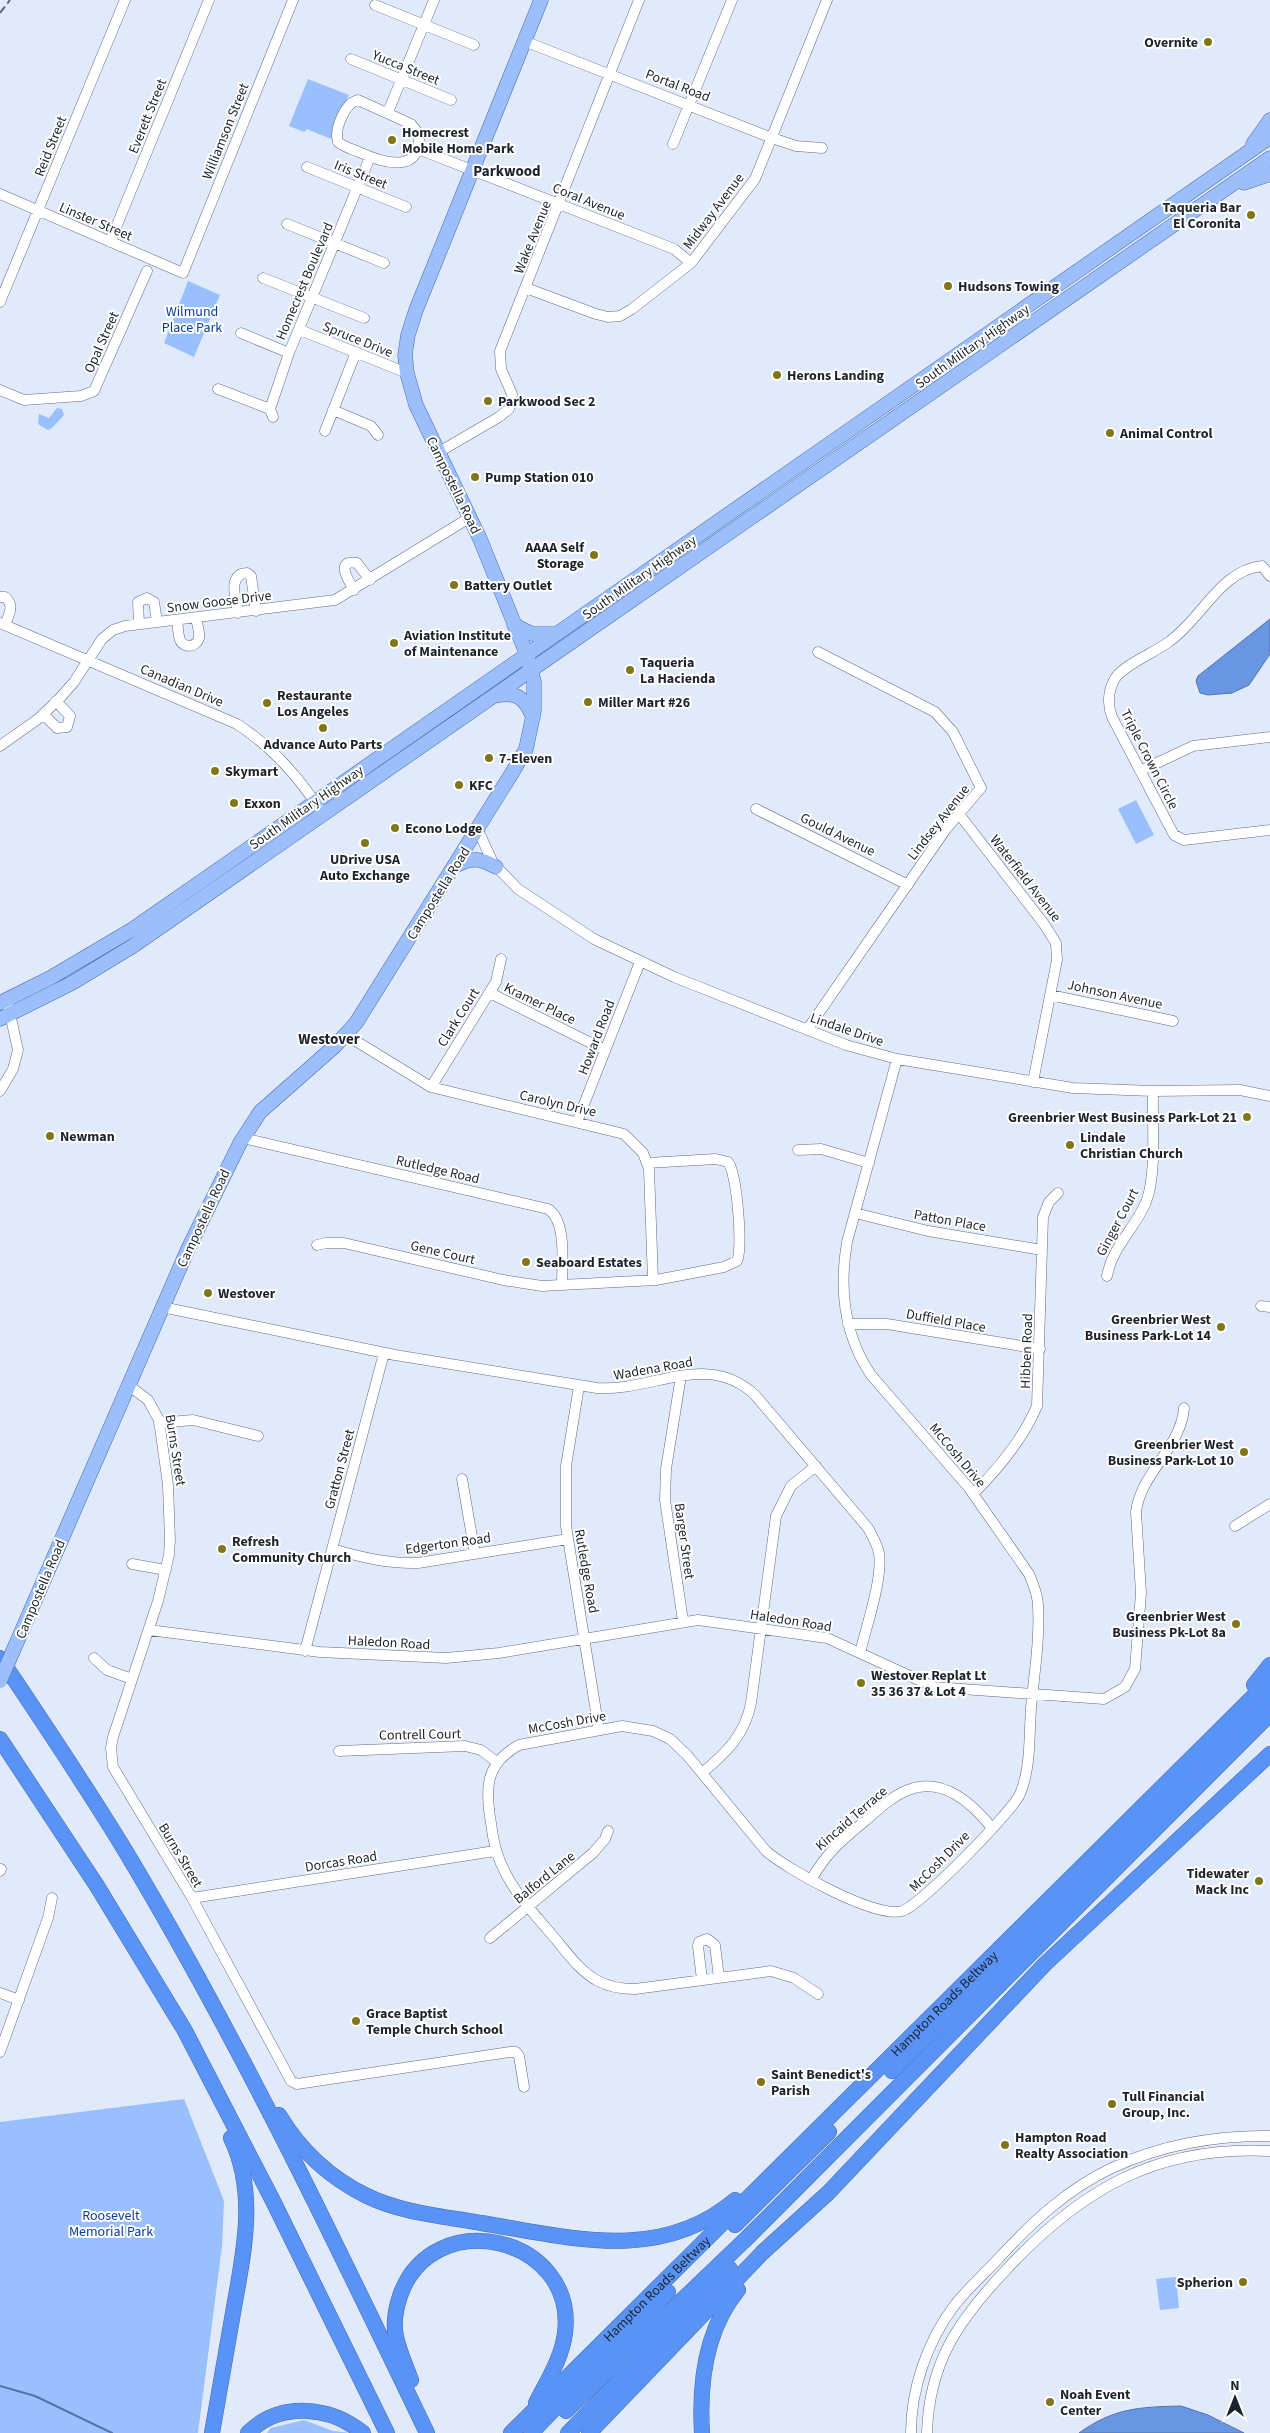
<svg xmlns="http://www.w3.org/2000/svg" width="1270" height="2433" font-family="'Source Sans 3',sans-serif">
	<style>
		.green { fill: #99bffd }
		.water { fill: #6996e2; stroke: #5274ab }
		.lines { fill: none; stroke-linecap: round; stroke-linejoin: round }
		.stream { stroke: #5274ab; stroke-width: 2 }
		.minor-casing { stroke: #5e6c84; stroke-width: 11 }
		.major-casing { stroke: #456caf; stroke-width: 15 }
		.highway-casing { stroke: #456caf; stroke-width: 16 }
		.minor { stroke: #fff; stroke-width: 10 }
		.major { stroke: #9cbefa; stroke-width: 14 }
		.highway { stroke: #5a93f6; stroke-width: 15 }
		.rail { stroke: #5d6470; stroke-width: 2; stroke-dasharray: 8 4; stroke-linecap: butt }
		.major-bridge-casing { stroke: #456caf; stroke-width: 15; stroke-linecap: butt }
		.major-bridge { stroke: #9cbefa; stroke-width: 14 }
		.poi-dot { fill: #807619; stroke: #fff; stroke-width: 2 }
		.labels { text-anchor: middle; stroke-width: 4; stroke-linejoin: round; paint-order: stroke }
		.poi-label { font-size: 14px; font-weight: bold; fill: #1d232c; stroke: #fff; text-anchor: start }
		.street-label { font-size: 14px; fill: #1d232c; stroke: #fff }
		.park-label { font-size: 14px; fill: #0a3f97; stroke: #fff }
		.neighbourhood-label { font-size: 15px; font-weight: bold; fill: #1d232c; stroke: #fff }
	</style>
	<rect width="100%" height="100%" fill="#e0eafb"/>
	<path class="green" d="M 308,79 L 349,95 L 331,139 L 307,129 L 304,132 L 289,126 Z
		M 188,281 L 220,295 L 194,357 L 164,343 Z
		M 57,408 L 62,409 L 64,415 L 53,427 L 48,430 L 38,424 L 39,414 L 49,418 Z
		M 1136,800 L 1154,835 L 1136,844 L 1118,809 Z
		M 184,2099 L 224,2201 L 222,2246 L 198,2433 L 0,2433 L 0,2122 Z
		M 1176,2277 L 1179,2308 L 1160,2310 L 1156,2279 Z
		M 304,2420 L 333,2431 L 352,2433 L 267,2433 L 271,2428 Z"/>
	<path class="water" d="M 1270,619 L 1270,654 L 1249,685 L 1232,693 L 1208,695 L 1200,693 L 1196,681 L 1198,676 Z
		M 1181,2406 L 1208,2415 L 1244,2433 L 1079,2433 C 1114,2408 1139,2407 1181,2406 Z"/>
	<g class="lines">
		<path class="stream" d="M 0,2386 L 35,2396 L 112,2433"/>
		<g class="minor-casing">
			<path id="minor" d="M 375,5 L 474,45
				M 524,41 L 772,138 L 796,146 L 822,148
				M 351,59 L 451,100
				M 358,100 L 411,124 L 419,134 C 422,175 383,163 359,152 C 352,149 344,147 338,142 C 334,129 345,103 358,100 Z
				M 388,112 L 434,0
				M 673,144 L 732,0
				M 418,149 L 674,249 L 691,263
				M 307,167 L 406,207
				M 0,194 L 183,273 L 293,0
				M 287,224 L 384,263
				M 110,242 L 209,0
				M 263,278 L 364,318
				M 526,288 L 596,314 L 608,317 L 620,316 L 632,309 L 691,263 L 755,179 L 827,0
				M 0,302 L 125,0
				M 300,330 L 407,373
				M 241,333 L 289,353
				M 218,389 L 270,409
				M 0,390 L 24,400 L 81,396 L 94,391 L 147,271
				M 333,410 L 371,426 L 378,435
				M 273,417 L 270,409 L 289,353 L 370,157
				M 325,431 L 356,352
				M 439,452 L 499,417 L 509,409 L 512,394 L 501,369 L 500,351 L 639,0
				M 1270,576 L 1262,566 C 1221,570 1202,618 1170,641 C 1156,652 1127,663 1116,677 C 1108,689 1107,704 1112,717 L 1174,835 L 1184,840 L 1270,830
				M 354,590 C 348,580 335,559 357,563 L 370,580
				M 0,597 L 5,597 C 15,605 9,614 5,625
				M 238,613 C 236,599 227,574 247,573 L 251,576 L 256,611
				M 177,620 C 178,626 178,635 180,640 C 184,649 197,647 199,638 C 200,632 197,624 196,618
				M 0,623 L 237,724 C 272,747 296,774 319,808
				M 139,624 L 138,602 L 147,598 L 154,602 L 157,622
				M 43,714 L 57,728 L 67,727 L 70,716 L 56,701
				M 0,746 L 38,719 L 59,699 L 74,682 L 102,639 L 113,630 L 125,626 L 335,600 L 469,518
				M 1140,771 L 1193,746 L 1270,737
				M 756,809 L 908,885
				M 959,814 L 1044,924 L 1056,943 L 1057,960 L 1033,1082
				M 478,830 L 493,863 L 518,889 L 594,939 L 674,977 L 846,1045 L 897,1059 L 1073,1088 L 1153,1091 L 1240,1090 L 1270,1096
				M 490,993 L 605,1050
				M 1050,995 L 1173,1021
				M 807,1030 L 946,829 L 981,788 L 953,732 L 935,712 L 818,652
				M 346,1035 L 431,1087 L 624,1134 L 643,1153 L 649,1169 L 653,1280
				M 431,1087 L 496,982 L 501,959
				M 0,1091 L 13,1069 L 18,1050 L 7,1000
				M 577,1122 L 640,962
				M 243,1138 L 548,1209 C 567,1221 562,1264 562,1285
				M 798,1150 L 821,1149 L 869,1163
				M 855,1213 L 928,1231 L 1042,1250
				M 317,1245 L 326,1243 L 344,1243 L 503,1280 L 542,1286 L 656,1280 L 724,1267 L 737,1261 C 743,1248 737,1173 728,1162 L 716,1159 L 647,1163
				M 1107,1276 C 1112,1247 1135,1229 1146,1202 C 1157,1174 1152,1123 1153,1091
				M 1261,1306 L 1270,1307
				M 162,1307 L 395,1355 L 597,1388 C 652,1392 707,1350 755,1395 L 868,1528 C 873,1537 877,1544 879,1553 C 883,1579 866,1627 860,1653
				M 848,1324 L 887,1324 L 1040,1349
				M 681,1376 L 666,1469 L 665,1500 L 683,1621
				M 128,1385 L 148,1400 L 159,1420 L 168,1485 L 170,1540 L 169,1555 L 158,1601 L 113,1737 L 111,1748 L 113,1767 L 192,1898 L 291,2081 L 297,2084 L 510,2052 L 516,2052 L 519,2056 L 524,2087
				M 579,1386 L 566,1466 L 566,1526 L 599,1730
				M 159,1423 L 193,1420 L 258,1436
				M 462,1479 L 475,1554
				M 973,1494 C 998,1469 1023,1439 1037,1406 L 1043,1217 L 1049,1202 L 1058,1193
				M 1235,1526 L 1270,1504
				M 332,1549 C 361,1557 388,1564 418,1563 L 568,1539
				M 132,1564 L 166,1570
				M 149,1630 L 320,1652 L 446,1658 L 499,1653 L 698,1620 L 827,1638 L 934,1687 L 1104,1699 L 1125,1687 L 1135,1669 L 1141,1593 L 1136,1512 C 1141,1472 1181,1448 1184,1408
				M 305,1651 L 384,1353
				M 94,1658 L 107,1670 L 132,1679
				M 339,1751 L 465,1746 L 481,1750 L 498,1763
				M 702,1773 C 726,1753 745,1735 751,1703 L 776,1516 L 791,1486 L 816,1466
				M 0,1871 L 1,1869
				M 811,1880 C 827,1852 841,1841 865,1821 C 878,1810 892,1796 908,1790 C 943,1776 972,1803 992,1828
				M 192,1898 L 495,1851
				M 490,1938 L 593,1853 L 605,1839 L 608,1831
				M 702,1980 L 698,1946 L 699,1942 L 707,1939 L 715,1945 L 719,1978
				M 0,1993 L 19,2000
				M 818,1994 L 794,1978 L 771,1971 L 635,1989 C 623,1989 609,1987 598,1981 C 579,1971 566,1951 552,1935 C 536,1916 518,1897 506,1874 C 497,1858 493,1842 491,1823 C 485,1788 485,1764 519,1745 L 622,1726 L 653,1731 L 670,1739 L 687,1755 L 766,1851 C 788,1870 874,1918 902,1911 C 920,1906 1012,1812 1020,1794 C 1031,1768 1029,1736 1031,1708 C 1034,1675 1040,1640 1038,1606 C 1038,1594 1033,1584 1029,1574 L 969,1488 L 871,1375 C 844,1335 839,1289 847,1242 L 897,1059
				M 0,2052 L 48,1918 L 52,1898
				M 911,2433 C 911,2389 927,2342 954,2306 C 967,2289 983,2275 998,2259 C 1031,2223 1067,2189 1112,2168 C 1160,2145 1217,2135 1270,2136
				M 927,2433 C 929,2363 958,2321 1005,2271 C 1080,2190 1156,2145 1270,2151"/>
		</g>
		<g class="major-casing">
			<path id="major" d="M 1253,144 L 1270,120
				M 1244,183 L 1270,174
				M 514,625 L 532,634 L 556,634
				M 495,696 C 517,691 525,698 533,717
				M 455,866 C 472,857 480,858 496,867
				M 0,1003 L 50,978 L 133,929 L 1270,137
				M 0,1019 L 72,983 L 133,946 L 1270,158
				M 13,1651 L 188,1249 L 240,1143 L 260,1112 L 335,1046 L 356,1023 L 512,773 L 526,749 L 534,711 L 534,682 L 527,655 L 480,539 L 416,405 L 407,373 L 405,355 L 408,335 L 416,310 L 541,0"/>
		</g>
		<g class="highway-casing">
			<g id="highway">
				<path d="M 0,1658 C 43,1722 86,1786 126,1852 C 238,2039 333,2237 427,2433"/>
				<path d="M 1254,1685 L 1270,1665"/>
				<path d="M 0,1739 L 97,1886 L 185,2031 L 273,2201 L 387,2433"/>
				<path d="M 892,2071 L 1270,1697"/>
				<path d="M 279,2115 C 300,2150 330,2178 367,2196 C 402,2213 443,2216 481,2223 C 568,2237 660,2264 735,2200"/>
				<path d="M 735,2225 L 829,2132"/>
				<path d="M 411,2380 C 406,2366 399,2351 396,2337 C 393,2323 396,2308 400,2296 C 432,2203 577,2236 565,2333 C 562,2358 547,2381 536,2403"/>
				<path d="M 566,2411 L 747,2238 L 1270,1714"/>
				<path d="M 212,2433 C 219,2393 226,2353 233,2313 C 243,2255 258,2194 231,2138"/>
				<path d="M 248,2433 C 280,2401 330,2406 363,2433"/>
				<path id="s1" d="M 511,2433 L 1270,1680"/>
				<path d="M 531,2433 L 668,2292"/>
				<path d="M 568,2433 L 730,2269"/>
				<path d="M 589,2433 L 763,2252 L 828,2193 L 1045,1964 L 1270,1754"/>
				<path d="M 702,2433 C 699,2383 705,2330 738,2290"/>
			</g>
		</g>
		<use href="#minor" class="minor"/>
		<use href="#major" class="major"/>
		<use href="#highway" class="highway"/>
		<path class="rail" d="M 0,13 L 10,0"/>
		<g class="major-bridge-casing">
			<path id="major-bridge" d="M 0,1681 L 13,1651"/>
		</g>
		<use href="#major-bridge" class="major-bridge"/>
	</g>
	<g class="poi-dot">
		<circle cx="1208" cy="42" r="5"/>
		<circle cx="392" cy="140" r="5"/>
		<circle cx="1251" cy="215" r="5"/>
		<circle cx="948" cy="286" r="5"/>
		<circle cx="777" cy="375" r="5"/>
		<circle cx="488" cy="401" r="5"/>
		<circle cx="1110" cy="433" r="5"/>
		<circle cx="475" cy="477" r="5"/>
		<circle cx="594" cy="555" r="5"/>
		<circle cx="454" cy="585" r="5"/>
		<circle cx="394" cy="643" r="5"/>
		<circle cx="630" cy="670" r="5"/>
		<circle cx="588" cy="702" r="5"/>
		<circle cx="267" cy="703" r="5"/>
		<circle cx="323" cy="728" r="5"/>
		<circle cx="489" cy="758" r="5"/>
		<circle cx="215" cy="771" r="5"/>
		<circle cx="459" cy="785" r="5"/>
		<circle cx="234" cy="803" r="5"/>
		<circle cx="395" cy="828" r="5"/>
		<circle cx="365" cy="843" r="5"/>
		<circle cx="1247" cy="1117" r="5"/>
		<circle cx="50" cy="1136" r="5"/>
		<circle cx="1070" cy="1145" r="5"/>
		<circle cx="526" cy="1262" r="5"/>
		<circle cx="208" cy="1293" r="5"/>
		<circle cx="1221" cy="1327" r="5"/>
		<circle cx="1244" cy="1452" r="5"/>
		<circle cx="222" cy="1549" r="5"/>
		<circle cx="1236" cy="1624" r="5"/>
		<circle cx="861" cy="1683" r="5"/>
		<circle cx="1259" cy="1881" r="5"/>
		<circle cx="356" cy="2021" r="5"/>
		<circle cx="761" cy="2082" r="5"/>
		<circle cx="1112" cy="2104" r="5"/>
		<circle cx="1005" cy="2145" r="5"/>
		<circle cx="1243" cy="2282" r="5"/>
		<circle cx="1050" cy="2402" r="5"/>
	</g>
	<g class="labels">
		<g class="poi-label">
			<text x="1198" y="47" text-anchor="end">Overnite</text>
			<text x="402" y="137">Homecrest<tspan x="402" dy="16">Mobile Home Park</tspan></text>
			<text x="1241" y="212" text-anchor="end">Taqueria Bar<tspan x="1241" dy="16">El Coronita</tspan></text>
			<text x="958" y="291">Hudsons Towing</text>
			<text x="787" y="380">Herons Landing</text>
			<text x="498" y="406">Parkwood Sec 2</text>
			<text x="1120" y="438">Animal Control</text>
			<text x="485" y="482">Pump Station 010</text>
			<text x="584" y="552" text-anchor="end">AAAA Self<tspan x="584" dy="16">Storage</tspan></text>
			<text x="464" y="590">Battery Outlet</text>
			<text x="404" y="640">Aviation Institute<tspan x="404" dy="16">of Maintenance</tspan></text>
			<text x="640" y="667">Taqueria<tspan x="640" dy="16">La Hacienda</tspan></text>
			<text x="277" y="700">Restaurante<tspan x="277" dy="16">Los Angeles</tspan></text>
			<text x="598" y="707">Miller Mart #26</text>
			<text x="323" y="749" text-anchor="middle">Advance Auto Parts</text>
			<text x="499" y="763">7-Eleven</text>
			<text x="225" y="776">Skymart</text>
			<text x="469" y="790">KFC</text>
			<text x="244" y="808">Exxon</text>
			<text x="405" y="833">Econo Lodge</text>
			<text x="365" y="864" text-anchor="middle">UDrive USA<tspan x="365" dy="16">Auto Exchange</tspan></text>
			<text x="1237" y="1122" text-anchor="end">Greenbrier West Business Park-Lot 21</text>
			<text x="60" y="1141">Newman</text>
			<text x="1080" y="1142">Lindale<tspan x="1080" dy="16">Christian Church</tspan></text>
			<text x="536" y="1267">Seaboard Estates</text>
			<text x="218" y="1298">Westover</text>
			<text x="1211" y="1324" text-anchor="end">Greenbrier West<tspan x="1211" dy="16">Business Park-Lot 14</tspan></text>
			<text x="1234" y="1449" text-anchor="end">Greenbrier West<tspan x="1234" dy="16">Business Park-Lot 10</tspan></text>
			<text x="232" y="1546">Refresh<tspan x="232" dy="16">Community Church</tspan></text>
			<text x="1226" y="1621" text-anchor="end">Greenbrier West<tspan x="1226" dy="16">Business Pk-Lot 8a</tspan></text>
			<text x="871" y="1680">Westover Replat Lt<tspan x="871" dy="16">35 36 37 &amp; Lot 4</tspan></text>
			<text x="1249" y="1878" text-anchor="end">Tidewater<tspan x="1249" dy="16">Mack Inc</tspan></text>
			<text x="366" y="2018">Grace Baptist<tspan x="366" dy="16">Temple Church School</tspan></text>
			<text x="771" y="2079">Saint Benedict's<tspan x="771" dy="16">Parish</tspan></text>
			<text x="1122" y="2101">Tull Financial<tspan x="1122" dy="16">Group, Inc.</tspan></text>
			<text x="1015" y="2142">Hampton Road<tspan x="1015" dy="16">Realty Association</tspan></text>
			<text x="1233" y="2287" text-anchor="end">Spherion</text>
			<text x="1060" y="2399">Noah Event<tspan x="1060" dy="16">Center</tspan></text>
		</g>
		<g class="street-label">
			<text transform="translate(406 67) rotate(22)" y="5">Yucca Street</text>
			<text transform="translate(678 85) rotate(21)" y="5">Portal Road</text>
			<text transform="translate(147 116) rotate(-68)" y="5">Everett Street</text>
			<text transform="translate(225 131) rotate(-68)" y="5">Williamson Street</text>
			<text transform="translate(50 146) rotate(-68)" y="5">Reid Street</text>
			<text transform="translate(361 174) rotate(22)" y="5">Iris Street</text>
			<text transform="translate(589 201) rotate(22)" y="5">Coral Avenue</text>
			<text transform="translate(713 211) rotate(-53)" y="5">Midway Avenue</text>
			<text transform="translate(96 221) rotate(23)" y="5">Linster Street</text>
			<text transform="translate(532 237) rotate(-68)" y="5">Wake Avenue</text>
			<text transform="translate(304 281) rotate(-67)" y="5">Homecrest Boulevard</text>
			<text transform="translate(358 339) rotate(22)" y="5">Spruce Drive</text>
			<text transform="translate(101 342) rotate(-66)" y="5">Opal Street</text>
			<text transform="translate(972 346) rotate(-35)" y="5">South Military Highway</text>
			<text transform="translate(454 485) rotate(64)" y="5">Campostella Road</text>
			<text transform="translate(639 577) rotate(-35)" y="5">South Military Highway</text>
			<text transform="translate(219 601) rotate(-7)" y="5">Snow Goose Drive</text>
			<text transform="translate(182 685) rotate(23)" y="5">Canadian Drive</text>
			<text transform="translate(1150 759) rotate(63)" y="5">Triple Crown Circle</text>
			<text transform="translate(306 807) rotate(-35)" y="5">South Military Highway</text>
			<text transform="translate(938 822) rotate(-52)" y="5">Lindsey Avenue</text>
			<text transform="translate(838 834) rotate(26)" y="5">Gould Avenue</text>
			<text transform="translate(1026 878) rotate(52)" y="5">Waterfield Avenue</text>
			<text transform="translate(438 893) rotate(-58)" y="5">Campostella Road</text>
			<text transform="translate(1115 994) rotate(12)" y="5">Johnson Avenue</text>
			<text transform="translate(540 1003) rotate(26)" y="5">Kramer Place</text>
			<text transform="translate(458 1017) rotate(-58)" y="5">Clark Court</text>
			<text transform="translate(847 1029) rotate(19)" y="5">Lindale Drive</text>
			<text transform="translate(596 1037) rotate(-69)" y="5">Howard Road</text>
			<text transform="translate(558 1103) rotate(13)" y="5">Carolyn Drive</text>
			<text transform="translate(438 1169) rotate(13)" y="5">Rutledge Road</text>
			<text transform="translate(203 1218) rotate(-65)" y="5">Campostella Road</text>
			<text transform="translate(950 1220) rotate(10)" y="5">Patton Place</text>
			<text transform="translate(1117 1222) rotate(-62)" y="5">Ginger Court</text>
			<text transform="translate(443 1252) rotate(13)" y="5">Gene Court</text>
			<text transform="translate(946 1320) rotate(10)" y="5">Duffield Place</text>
			<text transform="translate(1026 1351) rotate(-88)" y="5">Hibben Road</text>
			<text transform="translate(653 1368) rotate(-10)" y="5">Wadena Road</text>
			<text transform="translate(176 1450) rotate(81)" y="5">Burns Street</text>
			<text transform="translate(958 1455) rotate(50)" y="5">McCosh Drive</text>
			<text transform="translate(339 1469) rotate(-75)" y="5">Gratton Street</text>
			<text transform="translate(685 1541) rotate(82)" y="5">Barger Street</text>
			<text transform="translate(448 1543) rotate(-8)" y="5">Edgerton Road</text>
			<text transform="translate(587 1571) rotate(80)" y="5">Rutledge Road</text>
			<text transform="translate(40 1589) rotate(-67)" y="5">Campostella Road</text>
			<text transform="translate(791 1620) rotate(9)" y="5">Haledon Road</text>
			<text transform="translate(389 1642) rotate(3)" y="5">Haledon Road</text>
			<text transform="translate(567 1722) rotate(-10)" y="5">McCosh Drive</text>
			<text transform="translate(420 1734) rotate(-1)" y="5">Contrell Court</text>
			<text transform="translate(851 1818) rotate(-41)" y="5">Kincaid Terrace</text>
			<text transform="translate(181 1855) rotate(59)" y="5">Burns Street</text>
			<text transform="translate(341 1861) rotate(-9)" y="5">Dorcas Road</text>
			<text transform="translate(939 1861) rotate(-45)" y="5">McCosh Drive</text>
			<text transform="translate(544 1877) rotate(-39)" y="5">Balford Lane</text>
			<text dy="5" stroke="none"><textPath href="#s1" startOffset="610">Hampton Roads Beltway</textPath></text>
			<text dy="5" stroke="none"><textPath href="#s1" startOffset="205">Hampton Roads Beltway</textPath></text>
		</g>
		<g class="park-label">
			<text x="192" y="316">Wilmund<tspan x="192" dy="16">Place Park</tspan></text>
			<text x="111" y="2220">Roosevelt<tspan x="111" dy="16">Memorial Park</tspan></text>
		</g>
		<g class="neighbourhood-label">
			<text x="507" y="176">Parkwood</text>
			<text x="329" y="1044">Westover</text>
		</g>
	</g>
	<g transform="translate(1235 2398)" stroke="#ffffff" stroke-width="4" paint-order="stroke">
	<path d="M0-4L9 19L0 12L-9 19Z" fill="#1d232c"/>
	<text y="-8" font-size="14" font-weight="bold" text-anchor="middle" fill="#1d232c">N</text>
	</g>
</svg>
